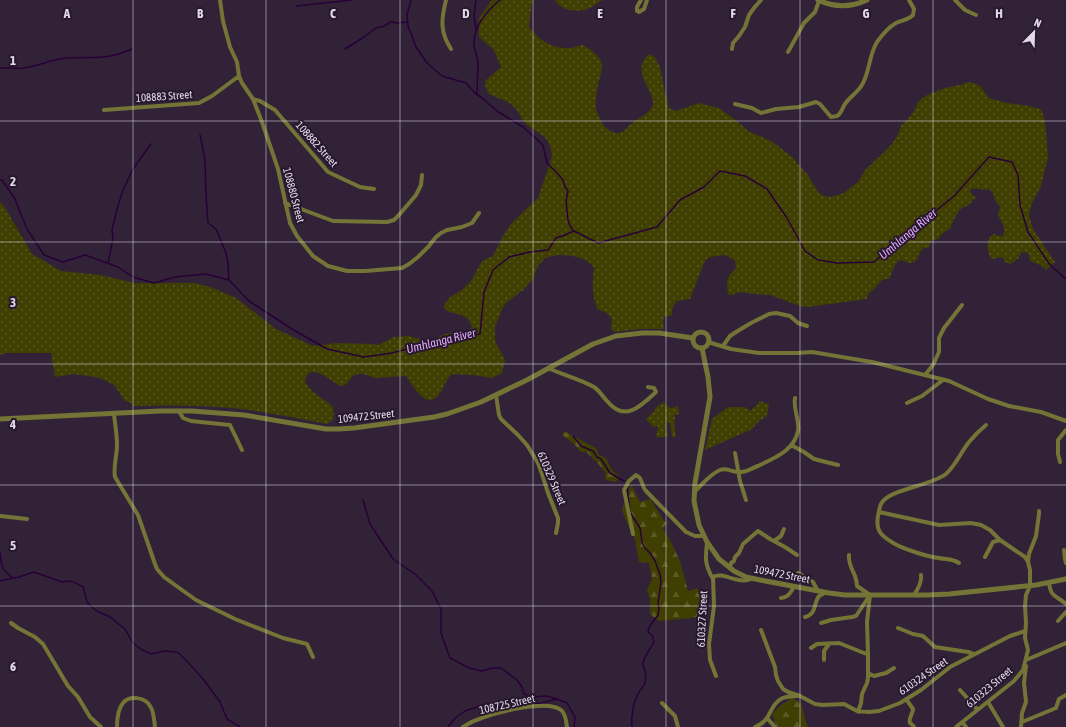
<svg xmlns="http://www.w3.org/2000/svg" width="1066" height="727" viewBox="0 0 1066 727" font-family="'Asap Condensed',sans-serif">
<style>
.grass{fill:url(#grass-dots)}
.forest{fill:url(#forest-firs)}
.lines{fill:none;stroke-linecap:round;stroke-linejoin:round}
.stream{stroke:#280037;stroke-width:1.5}
.minor{stroke:#737435;stroke-width:4}
.tertiary{stroke:#737435;stroke-width:5}
.grid{fill:none;stroke:#e2d9e8;stroke-width:1;stroke-opacity:0.55}
.labels{text-anchor:middle;stroke-width:4;stroke-linejoin:round;paint-order:stroke}
.street-label{font-size:11px;fill:#e2d9e8;stroke:#27182e}
.water-label{font-size:12px;font-style:italic;fill:#e1aafc;stroke:#27182e}
.grid-label{font-size:13px;text-anchor:middle;font-weight:bold;fill:#e2d9e8;stroke:#27182e;stroke-width:4;stroke-linejoin:round;paint-order:stroke}
</style>
<defs>
<pattern id="grass-dots" width="8" height="8" patternUnits="userSpaceOnUse"><rect width="8" height="8" fill="#403f02"/><path d="M2 2h.1M6 6h.1" fill="none" stroke="#5b5a27" stroke-width="1.8" stroke-linecap="round"/></pattern>
<pattern id="forest-firs" width="22" height="20" patternUnits="userSpaceOnUse"><rect width="22" height="20" fill="#403f02"/><path d="M5 1l3.5 6h-7zM16 11l3.5 6h-7z" fill="#5b5a27"/></pattern>
</defs>
<rect width="100%" height="100%" fill="#312238"/>
<path class="grass" d="M 492,0 L 534,0 L 532,2 L 529,27 C 540,41 552,49 571,48 C 574,48 579,45 582,45 C 587,46 599,56 601,61 C 604,68 599,78 598,85 C 597,91 595,103 596,109 C 597,113 600,119 602,123 C 604,128 611,132 616,133 C 624,134 626,128 631,124 C 637,118 648,115 652,107 C 659,94 628,73 649,54 L 655,57 L 660,67 L 665,92 L 669,108 L 676,111 L 699,103 L 719,108 L 737,121 L 748,131 L 773,142 L 792,157 L 807,174 L 818,192 L 824,196 L 831,197 L 844,193 L 858,182 L 865,170 L 881,155 L 891,145 L 897,137 L 901,126 L 913,113 L 919,101 L 927,95 L 945,88 L 964,84 L 967,82 L 974,83 L 980,86 L 989,98 L 1007,103 L 1029,106 L 1040,109 L 1042,112 L 1045,121 L 1048,157 L 1041,186 L 1031,205 L 1029,216 L 1032,226 L 1035,232 L 1055,262 L 1046,270 L 1042,266 L 1030,261 L 1029,254 L 1024,252 L 1021,253 L 1018,259 L 1010,264 L 1005,262 L 1002,257 L 992,259 C 986,252 985,239 994,234 L 1002,237 C 1007,229 1002,223 998,215 L 1000,207 L 995,200 L 993,193 L 989,189 C 982,191 978,187 971,189 L 970,191 L 971,194 L 976,197 L 969,205 L 962,208 L 960,210 L 955,217 L 950,229 L 943,233 L 938,239 L 931,241 L 929,247 L 922,249 L 917,259 L 914,262 L 909,263 L 901,260 L 898,261 L 895,265 L 890,277 L 888,279 L 882,280 L 874,289 L 868,294 L 867,299 L 807,307 L 800,306 L 770,295 L 754,294 L 740,292 L 731,295 L 728,294 C 726,278 726,279 736,268 L 735,261 L 733,259 L 724,255 L 710,257 L 705,261 L 702,268 L 690,299 L 677,301 C 675,303 674,305 673,307 C 670,315 676,315 664,317 L 663,320 L 664,329 L 640,329 L 615,332 L 611,329 L 612,319 L 607,313 L 597,309 C 592,296 592,282 594,268 C 588,258 572,255 561,255 C 556,255 550,257 545,258 L 538,266 L 533,279 L 523,290 L 506,303 L 502,309 L 495,327 L 495,341 L 505,360 L 502,373 L 492,378 L 472,375 L 452,374 C 445,380 445,386 440,393 C 427,412 414,387 406,376 L 375,378 L 364,374 L 357,374 L 353,376 L 345,385 L 340,386 C 333,382 312,363 306,377 C 305,380 305,382 307,385 C 310,388 313,392 316,394 C 320,398 327,401 331,405 C 335,409 334,415 333,420 L 327,424 C 301,419 275,414 249,410 C 211,405 171,405 133,406 L 131,403 L 125,401 L 114,385 L 100,378 L 74,374 L 55,377 L 51,353 L 6,353 L 0,355 L 0,202 L 4,206 L 32,254 L 61,271 L 100,275 L 134,283 L 195,283 L 213,288 L 236,298 L 276,329 L 313,346 L 337,343 L 374,344 L 378,345 L 394,337 L 397,337 L 408,336 L 428,341 L 446,334 L 470,330 L 472,326 L 467,318 L 458,314 L 449,312 L 444,308 L 444,305 L 450,297 L 462,290 L 471,281 L 482,261 L 493,256 L 503,236 L 510,225 L 538,198 L 552,157 C 551,133 537,135 524,122 C 521,118 519,112 515,108 C 510,101 499,99 491,95 L 488,93 L 485,84 L 486,80 L 501,67 L 494,50 L 479,37 L 479,18 Z
M 555,0 L 602,0 C 597,3 590,9 584,10 C 573,12 561,10 555,0 Z
M 759,401 L 769,404 L 767,416 L 759,421 L 752,429 L 705,450 L 712,419 L 728,407 L 745,407 L 750,411 L 758,404 Z
M 664,402 L 666,405 L 671,408 L 678,406 L 679,414 L 674,415 L 675,418 L 674,425 L 676,437 L 672,437 L 670,422 L 666,423 L 668,437 L 656,437 L 658,426 L 653,427 L 646,419 L 655,410 L 655,408 Z"/>
<path class="forest" d="M 564,431 L 596,448 L 599,455 L 606,458 L 612,470 L 619,476 L 616,482 L 606,480 L 605,472 L 596,461 L 586,452 L 581,452 L 574,444 L 562,435 Z
M 631,484 L 640,502 L 650,499 L 665,522 L 669,521 L 663,528 L 671,542 L 680,561 L 688,591 L 698,588 L 703,613 L 700,617 L 659,621 L 650,614 L 650,599 L 647,590 L 652,579 L 649,563 L 639,562 L 634,534 L 629,528 L 622,510 Z
M 792,698 L 801,703 L 806,722 L 808,727 L 777,727 L 772,714 L 781,705 Z"/>
<g class="lines">
<path class="stream" d="M 411,0 L 407,15 L 408,26 L 416,47 L 427,63 L 442,76 L 466,83 L 476,94 L 481,97 L 497,111 L 523,127 L 543,145 L 547,163 L 557,173 L 563,180 L 565,187 L 568,191 L 566,201 L 568,220 L 570,226 L 574,231
M 296,6 L 352,0
M 476,30 L 474,15 L 476,0
M 345,49 L 364,37 L 376,28 L 384,26 L 391,22 L 397,23 L 407,22
M 0,68 C 8,67 16,69 24,68 C 39,66 52,59 66,58 C 78,57 91,58 103,57 C 113,56 123,53 132,49
M 477,94 C 477,84 478,73 478,63 C 478,56 473,48 474,41 C 475,24 488,10 500,0
M 200,135 L 205,160 L 206,194 L 208,223 L 216,229 L 226,253 L 228,263 L 229,280
M 0,180 L 2,180 L 15,199 L 27,229 L 44,255 L 63,262 L 85,255 L 118,267 L 133,277 L 154,283 L 175,277 L 206,274 L 229,280 L 249,301 L 292,329 L 327,349 L 364,357 L 392,353 L 451,337 L 480,334 L 484,292 L 493,270 L 509,257 L 530,252 L 548,250 L 556,238 L 565,235 L 574,231 L 598,243 L 657,227 L 680,200 L 704,187 L 720,171 L 745,176 L 767,189 L 787,218 L 805,251 L 818,260 L 837,263 L 874,262 L 954,196 L 989,157 L 1012,162 L 1018,175 L 1020,205 L 1028,232 L 1050,265 L 1066,279
M 108,263 L 113,239 L 112,230 L 117,209 L 123,190 L 133,169 L 151,144
M 573,436 L 581,446 L 593,451 L 597,457 L 601,459 L 610,473 L 624,481
M 627,487 L 630,512 L 640,528 L 642,542 L 645,548 L 650,553 L 655,561 L 660,574 L 661,582 L 658,603 L 659,609 L 658,615 L 650,626 L 648,630 L 649,633 L 652,635 L 654,642 C 652,646 642,660 643,664 C 643,666 644,668 645,670 C 646,674 646,678 645,683 C 643,689 639,690 637,696 C 633,703 631,719 632,727
M 363,500 L 370,524 L 393,559 L 415,574 L 432,591 L 441,609 L 441,633 L 450,658 L 469,668 L 482,671 L 492,668 L 501,668 L 517,680 L 522,687 L 524,694 L 533,697 L 546,696 L 557,699
M 0,552 C 2,567 0,568 13,578 L 19,577 L 34,572 L 62,582 C 70,579 76,583 83,587 L 87,602 L 95,610 L 110,617 L 125,629 L 133,643 L 142,650 L 152,654 L 164,651 L 177,652 L 181,655 L 204,680 L 220,702 L 227,719 L 240,727
M 0,581 L 13,578
M 448,727 L 455,718 L 465,711 L 483,705 L 492,703 L 521,704 L 541,703 L 557,699 L 567,703 L 575,717 L 574,727"/>
<path class="minor" d="M 220,0 L 223,21 L 230,47 L 237,62 L 239,76 L 242,83 L 253,99 L 262,122 L 278,169 L 290,223 L 297,236 L 313,256 L 328,266 L 347,271 L 365,271 L 402,268 L 409,264 L 418,257 L 429,246 L 436,237 L 441,233 L 447,230 L 462,227 L 472,223 L 479,213
M 446,0 C 441,20 440,32 451,49
M 641,0 L 637,7 L 637,11 L 639,12 L 644,9 L 647,0
M 955,0 L 965,10 L 976,15
M 732,49 L 733,43 L 739,36 L 745,27 L 749,15 L 754,8 L 761,0
M 788,52 L 804,23 L 815,12 L 819,1
M 253,99 L 260,101 L 275,110 L 328,172 L 360,187 L 374,189
M 735,104 L 752,108 L 761,113 L 776,109 L 799,107 L 816,102 L 820,104 L 831,117 L 837,116 C 842,113 842,108 845,104 C 850,96 859,92 863,83 C 870,70 869,55 877,42 C 882,35 889,27 896,23 C 902,20 908,20 913,15 L 914,9 L 909,0
M 104,110 L 199,103 L 212,96 L 239,76
M 285,203 L 333,221 L 387,222 L 394,220 L 399,215 L 416,195 L 421,185 L 422,175
M 708,342 L 731,349 L 759,353 L 797,353 L 812,352 L 872,362 L 949,381 L 988,399 L 1009,406 L 1041,412 L 1066,421
M 723,346 L 730,336 L 736,332 L 751,323 L 769,314 L 776,313 L 790,316 L 798,323 L 807,326
M 548,368 C 563,375 580,379 594,387 C 600,391 602,396 607,401 C 625,423 641,406 656,392 L 654,388 L 648,387
M 925,375 L 933,365 L 939,352 L 939,338 L 944,328 L 962,305
M 496,395 L 499,415 L 501,419 L 518,435 L 527,445 L 538,463 L 541,471 L 548,493 L 558,518 L 558,523 L 556,533
M 907,403 L 922,396 L 943,380
M 179,411 L 183,418 L 191,421 L 230,425 L 242,450
M 114,414 C 115,424 117,435 117,445 C 117,456 113,467 115,477 L 138,515 L 155,564 L 157,569 L 164,577 L 196,600 L 235,619 L 283,638 L 307,644 L 313,657
M 791,445 L 804,452 L 814,459 L 838,465
M 735,453 L 740,481 L 746,500
M 1060,462 L 1058,454 L 1058,440 L 1066,430
M 694,492 C 702,485 710,474 720,470 C 727,467 733,473 741,472 C 747,472 752,468 758,466 C 774,458 794,451 798,431 C 800,421 793,410 795,398
M 879,512 L 939,525 L 971,523 L 981,525 L 990,530 L 1000,540 L 1025,557 L 1028,562 L 1030,570 L 1030,586 L 1026,595 L 1025,606 L 1026,623 L 1025,638 L 1028,650 L 1023,670 L 1014,681 L 956,727
M 0,516 L 27,519
M 633,534 L 624,490 L 629,481 L 636,475 L 640,478 L 644,488 L 646,491 L 686,532 L 695,536 L 704,536
M 774,541 L 781,536 L 784,529
M 707,543 C 705,559 705,565 713,579
M 1064,550 L 1065,559 L 1066,563
M 849,555 C 848,563 852,569 855,576 C 856,579 857,583 857,586 L 870,595
M 985,557 L 993,542 L 1000,540
M 1028,562 L 1029,554 L 1036,536 L 1039,514 L 1039,511
M 959,563 C 951,558 947,560 939,558 C 928,557 904,549 895,544 C 883,537 875,532 878,516 C 879,512 879,508 881,504 C 888,489 931,486 946,474 C 956,465 961,452 969,442 C 974,436 980,430 986,425
M 730,568 L 731,563 L 734,561 L 735,557 L 739,553 L 743,544 L 758,531 L 770,539 L 785,547 L 797,555
M 798,573 L 813,582 L 818,591
M 1049,583 C 1051,598 1056,595 1066,604
M 914,595 C 918,589 922,582 921,575
M 781,598 C 789,597 790,593 794,587
M 805,617 C 817,614 813,604 819,596 C 820,596 824,593 825,593
M 1058,621 L 1066,612
M 11,623 L 18,628 L 35,637 L 43,644 L 68,686 L 78,697 L 90,717 L 101,727
M 821,623 L 831,620 L 852,617 L 856,616 L 870,595
M 898,628 L 913,634 L 923,636 L 935,647 L 968,652 L 974,654
M 761,630 L 775,667 L 776,675 L 778,681 L 783,689 L 788,692 L 800,696 L 815,704 L 822,705 L 844,704 L 857,711 L 869,712 L 879,711 L 900,703 L 921,690 L 950,667 L 1010,636 L 1025,631
M 811,648 L 817,644 L 839,643 L 864,653 L 868,654
M 824,660 L 824,651 L 829,644
M 1026,660 L 1066,643
M 868,673 L 874,676 L 886,673 L 894,668
M 716,676 L 710,660 L 709,644 L 714,606 L 713,577 C 723,571 738,585 751,579
M 960,690 L 977,709
M 906,699 L 913,709 C 913,713 908,719 910,723 C 911,724 913,725 914,727
M 988,702 L 1003,727
M 662,703 L 675,716 L 678,727
M 859,712 L 859,709 L 861,703 L 862,694 L 867,683 L 868,678 L 868,654 L 867,622 L 870,595
M 767,718 L 775,727
M 962,722 L 966,727
M 1022,722 L 1056,708 L 1059,699 L 1066,695
M 117,727 C 117,720 118,709 123,703 C 129,695 145,697 150,706 C 154,711 154,720 155,727
M 463,727 C 469,723 475,720 482,718 C 498,712 548,699 561,710 C 566,714 566,721 567,727
M 755,727 C 773,720 768,706 781,699 C 785,696 792,697 797,696
M 1021,727 L 1022,713 L 1026,702 L 1024,683 L 1026,666"/>
<path class="tertiary" d="M 818,0 C 835,8 850,8 867,0
M693 340a8 8 0 1 1 16 0a8 8 0 1 1-16 0Z
M 702,348 L 708,377 L 710,397 L 695,483 L 694,501 L 699,525 L 707,542 L 719,559 L 734,571 L 746,577 L 760,580 L 829,593 L 845,595 L 928,595 L 949,594 L 1036,585 L 1066,579
M 0,419 L 160,411 L 192,411 L 244,415 L 326,429 L 339,429 L 354,428 L 434,417 L 447,414 L 481,402 L 527,380 L 593,344 L 616,336 L 642,333 L 659,333 L 693,338"/>
</g>
<path class="grid" d="M 133,0 L 133,727M 266,0 L 266,727M 400,0 L 400,727M 533,0 L 533,727M 666,0 L 666,727M 800,0 L 800,727M 933,0 L 933,727M 0,121 L 1066,121M 0,242 L 1066,242M 0,364 L 1066,364M 0,485 L 1066,485M 0,606 L 1066,606"/>
<g class="labels">
<g class="street-label">
<text transform="translate(164 96) rotate(-4)" y="4">108883 Street</text>
<text transform="translate(317 144) rotate(48)" y="4">108882 Street</text>
<text transform="translate(294 195) rotate(75)" y="4">108880 Street</text>
<text transform="translate(366 416) rotate(-6)" y="4">109472 Street</text>
<text transform="translate(552 478) rotate(67)" y="4">610329 Street</text>
<text transform="translate(782 574) rotate(11)" y="4">109472 Street</text>
<text transform="translate(702 619) rotate(-87)" y="4">610327 Street</text>
<text transform="translate(923 676) rotate(-35)" y="4">610324 Street</text>
<text transform="translate(989 687) rotate(-40)" y="4">610323 Street</text>
<text transform="translate(507 704) rotate(-13)" y="4">108725 Street</text>
</g>
<g class="water-label">
<text transform="translate(908 234) rotate(-40)" y="4">Umhlanga River</text>
<text transform="translate(441 341) rotate(-14)" y="4">Umhlanga River</text>
</g>
</g>
<g class="grid-label">
<text x="67" y="18">A</text>
<text x="200" y="18">B</text>
<text x="333" y="18">C</text>
<text x="466" y="18">D</text>
<text x="600" y="18">E</text>
<text x="733" y="18">F</text>
<text x="866" y="18">G</text>
<text x="999" y="18">H</text>
<text x="13" y="65">1</text>
<text x="13" y="186">2</text>
<text x="13" y="307">3</text>
<text x="13" y="429">4</text>
<text x="13" y="550">5</text>
<text x="13" y="671">6</text>
</g>
<g transform="translate(1034 32) rotate(23)" stroke="#27182e" stroke-width="3" paint-order="stroke">
<path d="M0-3L7 15L0 10L-7 15Z" fill="#e2d9e8"/>
<text y="-6" font-size="11" font-weight="bold" text-anchor="middle" fill="#e2d9e8">N</text>
</g>
</svg>
